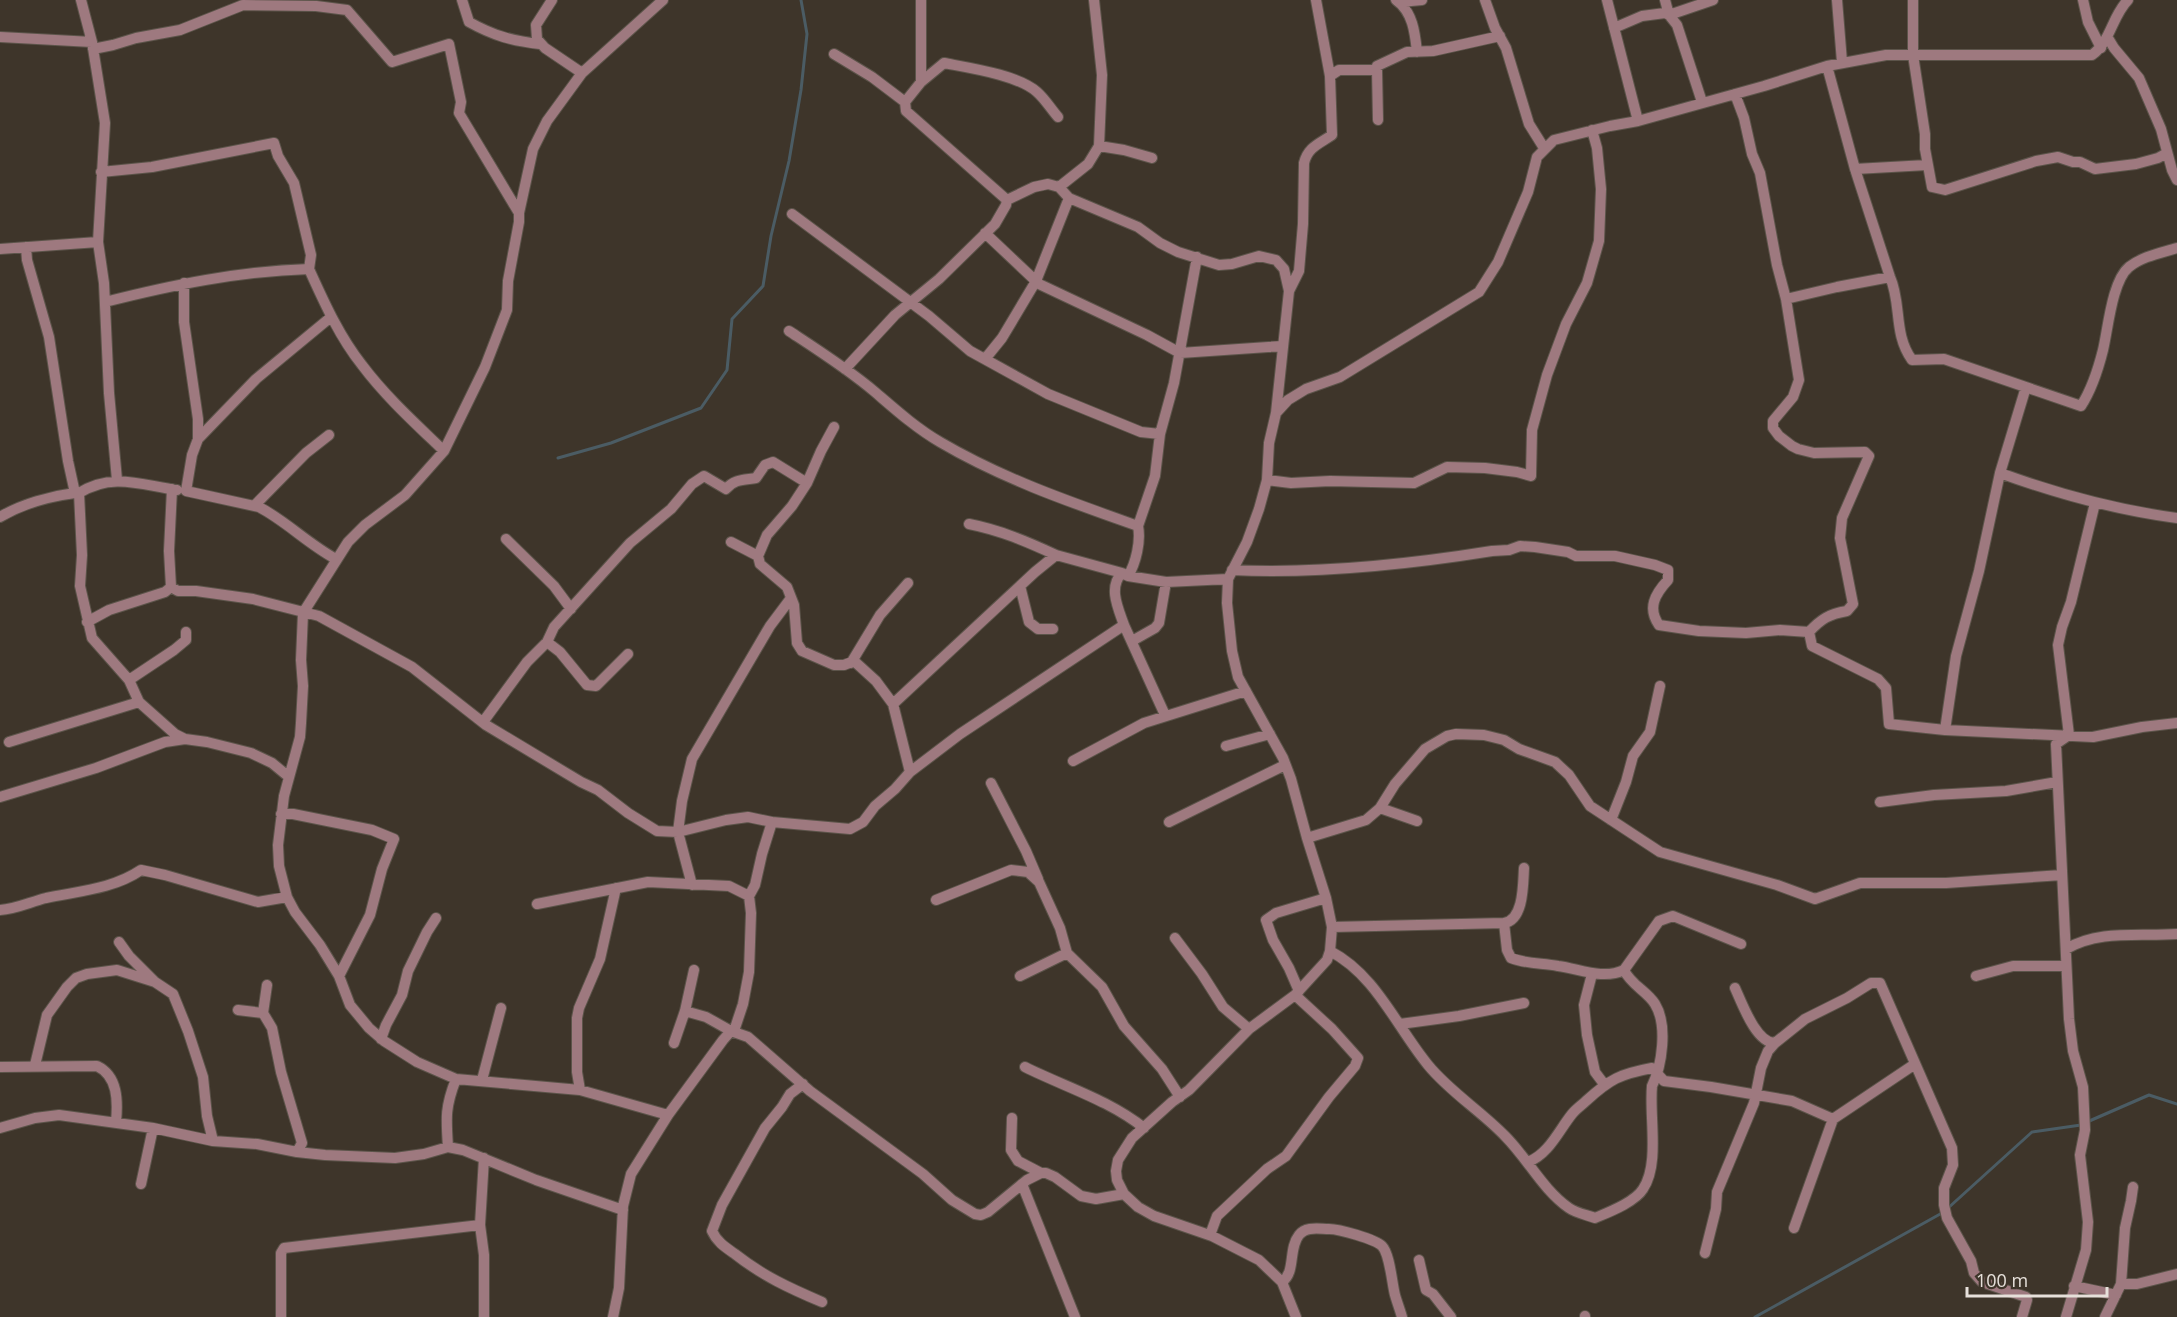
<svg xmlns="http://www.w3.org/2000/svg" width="2177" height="1317" viewBox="0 0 2177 1317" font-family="'Open Sans',sans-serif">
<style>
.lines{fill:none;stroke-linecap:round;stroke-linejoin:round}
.stream{stroke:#4b5c64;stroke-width:3}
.minor-casing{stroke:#5c544a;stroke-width:12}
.minor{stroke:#9e797f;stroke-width:10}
</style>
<rect width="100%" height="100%" fill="#3e352a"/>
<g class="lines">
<path class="stream" d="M 558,458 L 611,443 L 701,408 L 727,370 L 732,319 L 763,286 L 771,236 L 789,161 L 801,90 L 807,34 L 801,0
M 2087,1122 L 2149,1095 L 2177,1104
M 1947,1209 L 2032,1132 L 2081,1125
M 1755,1317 L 1942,1213"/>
<g class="minor-casing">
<path id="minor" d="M 81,0 L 92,42 L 105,123 L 98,242 L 104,283 L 109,393 L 117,480
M 462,0 L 469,22 C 494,36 513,41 540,44
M 552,0 L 536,25 L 537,39 L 545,48 L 582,73
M 663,0 L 582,73 L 547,121 L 533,149 L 519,213 L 519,222 L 508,281 L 507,310 L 485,367 L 444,451 L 405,495 L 365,525 L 348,542 L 303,613 L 301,660 L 303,686 L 301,723 L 300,737 L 284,796 L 278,845 L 279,866 L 287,897 L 295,912 L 320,945 L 339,976 L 350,1005 L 369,1028 L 384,1041 L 417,1062 L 456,1079 L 580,1090 L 668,1115
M 921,0 L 921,82 L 905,102 L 906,111 L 1007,200
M 1316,0 L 1330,76 L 1339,70 L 1377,70 L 1377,66 L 1407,52 L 1433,51 L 1500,36
M 1396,0 C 1413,12 1415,33 1417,52
M 1485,0 L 1495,28 L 1506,48 L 1529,124 L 1544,148
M 1607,0 L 1638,121
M 1837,0 L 1842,62
M 1913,0 L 1913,55 L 1925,134 L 1925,149 L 1932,187 L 1945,190 L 2036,161 L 2058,157 L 2073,162 L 2080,162 L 2095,169 L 2136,164 L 2158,158 L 2167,153
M 2083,0 L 2088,22 L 2101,48
M 1400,2 L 1422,0
M 1614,28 L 1642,16 L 1665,13 L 1669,15 L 1665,0
M 0,37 L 92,42
M 2108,38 L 2114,48 L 2139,78 L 2161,129 L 2172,170 L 2177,180
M 93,49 L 113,45 L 136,38 L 180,30 L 243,5 L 316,6 L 347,10 L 392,62 L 449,44 L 461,102 L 459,113 L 519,213
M 834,54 L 872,77 L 905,102
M 1827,66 L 1855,169 L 1890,277 C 1902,304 1893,334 1912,360 L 1944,359 L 2081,406 C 2092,389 2098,370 2103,350 C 2108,329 2112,281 2129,267 C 2143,256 2161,253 2177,248
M 1377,70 L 1378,120
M 921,82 L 944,63 C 970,68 1018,75 1037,92 C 1045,99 1051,109 1058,117
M 1735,94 L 1744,118 L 1752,154 L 1760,173 L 1777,265 L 1786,299 L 1799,380 L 1793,397 L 1773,421 L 1773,428 L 1779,436 L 1792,446 L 1798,449 L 1814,453 L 1865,452 L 1869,456 L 1842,518 L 1840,538 L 1853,604 L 1847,611 C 1829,614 1821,619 1809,632 L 1812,646 L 1878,679 L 1886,688 L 1889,724 L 1945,730 L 2093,737 L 2142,727 L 2177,723
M 1702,102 L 1677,25 L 1669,15 L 1713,0
M 1099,146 L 1124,150 L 1152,158
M 1855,169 L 1927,165
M 101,172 L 152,167 L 274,143 L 278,156 L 294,183 L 311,255 L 309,269
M 1059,187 L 1088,164 L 1099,146 L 1102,75 L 1094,0
M 1007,200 L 1034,187 L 1048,184 L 1059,187 L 1069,198 L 1138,227 L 1160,243 L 1178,252 L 1219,265 L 1232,264 L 1259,256 L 1276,260 L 1284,269 L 1289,291
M 792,214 L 929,316 L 970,351 L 1048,394 L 1141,432 L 1160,434
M 985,233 L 1039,284 L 1147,335 L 1180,353 L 1282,346
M 26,247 L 27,260 L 49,337 L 68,461 L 75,493 L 79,493 L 82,555 L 80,586 L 92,638 L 129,680 L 139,702 L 175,734 L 185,739 L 207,742 L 251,753 L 272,763 L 289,777
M 0,249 L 98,242
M 184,283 L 184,322 L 198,419 L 198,439
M 1786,299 L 1837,287 L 1890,277
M 105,302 C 172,285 240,271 309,269 C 324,302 339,336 362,365 C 386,397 416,424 444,451
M 331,317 L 256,379 L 198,439 L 192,455 L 186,491 L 259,507 C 286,521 308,544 336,559
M 789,331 C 818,350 848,369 875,392 C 896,410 916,428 940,442 C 1003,479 1070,502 1138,526 C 1141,541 1136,563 1128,576
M 985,359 L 1002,338 L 1036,281 L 1069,198
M 845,369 L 895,315 L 939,279 L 995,224 L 1006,205 L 1007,200
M 1276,413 L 1289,291 L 1299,271 L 1303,224 L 1304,163 C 1308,147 1319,144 1332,135 L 1330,76
M 834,427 L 821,451 L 807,483 L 792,506 L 767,535 L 758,556 L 760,564 L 787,587 L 794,605 L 797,643 L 802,651 L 834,665 L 844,665 L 854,661 L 876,681 L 893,704 L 910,772
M 2000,473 C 2058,494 2116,510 2177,518
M 1267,480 L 1291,483 L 1330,481 L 1414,483 L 1447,467 L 1485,468 L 1517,472 L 1531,476 L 1532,430 L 1547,375 L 1566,324 L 1587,283 L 1599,241 L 1601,189 L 1597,148 L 1592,130
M 172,489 L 169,551 L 171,587 L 178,591 L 196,591 L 253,599 L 319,616 L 412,667 L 486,725 L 581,782 L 598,790 L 628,813 L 657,831 L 678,832 L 726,820 L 748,817 L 772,822 L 850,829 L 863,822 L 875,806 L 895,789 L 910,772 L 960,734 L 1124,625 C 1118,608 1108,587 1122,573 L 1128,576 L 1166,582 L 1228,579
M 79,493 C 113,472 141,485 177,490
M 254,506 L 306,453 L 329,435
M 0,517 C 22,504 51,496 75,493
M 969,524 C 1000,530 1028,542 1056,555
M 1138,526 L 1155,476 L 1160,434 L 1174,383 L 1197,257
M 506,539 L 554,586 L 571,609
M 731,542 L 758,556
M 1232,570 C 1319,574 1405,565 1492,551 L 1509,550 L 1520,546 L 1535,547 L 1568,552 L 1576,556 L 1615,556 L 1655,565 L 1668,570 L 1668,580 C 1655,594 1647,608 1659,625 L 1699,631 L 1746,633 L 1780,630 L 1809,632
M 1020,586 L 1029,622 L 1038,629 L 1053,629
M 87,622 L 109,610 L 165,592 L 171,587
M 1124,625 L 1165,715
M 1132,641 L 1155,628 L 1159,623 L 1166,582
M 547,642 L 560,652 L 587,685 L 596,686 L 628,654
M 851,663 L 880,615 L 908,583
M 129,680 L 174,650 L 186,640 L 186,632
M 893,704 L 1035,572 L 1056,555 L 1122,573
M 483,722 L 527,662 L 547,642 L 554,627 L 630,543 L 671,509 L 692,484 L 704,476 L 726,489 C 734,479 744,480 756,478 L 765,465 L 773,462 L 807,483
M 1945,730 L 1956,656 L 1979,571 L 2000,473 L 2026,387
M 9,742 L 139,702
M 1226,746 L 1270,734
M 1073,761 L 1144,723 L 1246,691
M 991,783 L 1026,851 L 1038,879
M 0,797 L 96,768 L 165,742 L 185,739
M 1880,802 L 1934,795 L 2006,791 L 2057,782
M 1380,808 L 1417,821
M 281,814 L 293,814 L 372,830 L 394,839 L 382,869 L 370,915 L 339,976
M 1611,820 L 1626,782 L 1633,756 L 1650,732 L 1660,686
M 1169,822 L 1285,765
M 1307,838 L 1366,820 L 1380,808 L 1395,784 L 1425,749 L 1447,736 L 1456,734 L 1484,735 L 1504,740 L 1519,749 L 1555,762 L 1569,775 L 1590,806 L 1660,852 L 1777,885 L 1815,899 L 1860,883 L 1946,883 L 2062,875
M 692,885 L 678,832 L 682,801 L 692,759 L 770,626 L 791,598
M 936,900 L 1011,870 L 1028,872 L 1039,882 L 1060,928 L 1067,953 L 1102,987 L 1124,1026 L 1162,1069 L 1180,1097
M 537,904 L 648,882 L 729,886 L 749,896
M 0,910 C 16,909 30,902 46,898 C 79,891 113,889 141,870 L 165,875 L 258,902 L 287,897
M 1504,923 C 1524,920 1523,884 1524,868
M 1332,927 L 1504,923 L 1507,950 L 1511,958 C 1526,964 1542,963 1558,966 C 1580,969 1603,980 1624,970 L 1659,921 L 1673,916 L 1741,944
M 1175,938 L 1202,974 L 1223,1007 L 1249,1029
M 119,942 L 129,956 L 155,982
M 2066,949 C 2100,929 2139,937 2177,934
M 1330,951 C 1376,975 1396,1026 1428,1065 C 1450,1092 1481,1111 1505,1136 C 1528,1159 1543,1190 1569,1208 C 1576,1213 1587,1215 1595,1218 C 1609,1212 1635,1202 1643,1189 C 1660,1164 1649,1116 1652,1086 C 1662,1066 1668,1025 1655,1004 C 1647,991 1631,985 1624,970
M 1592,974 L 1584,1005 L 1587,1035 L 1595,1072 L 1604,1084
M 1020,976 L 1067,953
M 1976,976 L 2013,966 L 2066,966
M 1735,988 C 1742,1003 1756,1043 1775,1043
M 1299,991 L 1289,968 L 1273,940 L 1266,920 L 1276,913 L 1326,898
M 238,1010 L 263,1013 L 272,1028 L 281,1072 L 302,1143 L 297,1152
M 685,1011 L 706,1017 L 731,1031 L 748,1037 L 810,1091 L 923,1174 L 952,1200 L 975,1214 L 981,1215 L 988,1212 L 1027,1180 L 1041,1173
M 263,1013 L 267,985
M 1400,1024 L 1459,1016 L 1524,1003
M 734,1031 L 743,1004 L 749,972 L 751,913 L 749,896 L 755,885 L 762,854 L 772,822
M 381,1039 L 386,1025 L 402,995 L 408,971 L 427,932 L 436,918
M 674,1043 L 685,1011 L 694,970
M 35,1065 L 47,1015 L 67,987 L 76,978 L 87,974 L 117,970 L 155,982 L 173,994 L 188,1031 L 203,1077 L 207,1116 L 213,1141
M 0,1067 L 97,1066 C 118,1076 118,1101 116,1122
M 1025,1067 C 1065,1087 1109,1100 1144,1128
M 482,1080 L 501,1008
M 803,1084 L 790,1094 L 782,1107 L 765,1128 L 722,1205 L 712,1231 C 717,1242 725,1247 735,1254 C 763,1276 789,1288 822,1302
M 580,1090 L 577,1072 L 577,1018 L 579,1008 L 600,959 L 616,888
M 1012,1118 L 1011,1150 L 1018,1161 L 1041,1173 L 1046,1173 L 1055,1177 L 1081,1196 L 1096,1199 L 1124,1194
M 0,1128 L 35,1118 L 59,1115 L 153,1128 L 213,1141 L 257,1144 L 297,1152 L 325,1155 L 395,1158 L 424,1154 L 448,1147 L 463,1150 L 536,1180 L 623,1210
M 448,1147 C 446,1118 445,1107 456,1079
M 1528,1162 C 1549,1154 1559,1130 1572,1114 C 1576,1109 1582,1105 1586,1101 C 1610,1079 1620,1074 1652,1068 L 1664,1081 L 1711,1087 L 1792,1101 L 1833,1119 L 1915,1064
M 141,1184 L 153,1128
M 1022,1184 L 1075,1317
M 1794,1228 L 1833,1119
M 1210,1235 L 1217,1216 L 1267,1169 L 1286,1156 L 1329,1097 L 1355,1066 L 1358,1058 L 1332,1029 L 1295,995
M 1705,1253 L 1716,1209 L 1717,1192 L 1754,1103 L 1761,1068 L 1768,1051 L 1775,1043 L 1805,1019 L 1847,998 L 1871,983 L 1880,983 L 1952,1148 L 1953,1165 L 1944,1188 L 1944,1205 L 1947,1218 L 1971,1261 L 1974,1273 L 1982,1282 L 2026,1297 L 2027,1300 L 2022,1317
M 1419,1260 L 1426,1290 L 1433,1294 L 1451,1317
M 1282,1282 C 1296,1272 1288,1249 1299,1235 C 1306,1226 1319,1229 1329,1229 C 1339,1229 1375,1239 1382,1246 C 1390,1254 1392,1284 1395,1295 C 1397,1302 1400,1310 1402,1317
M 2121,1284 L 2137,1284 L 2177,1274
M 2074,1286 L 2116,1295
M 281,1317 L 281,1253 L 284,1248 L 480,1225
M 484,1317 L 484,1255 L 480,1225 L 484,1158
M 613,1317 L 619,1288 L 623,1206 L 631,1174 L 668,1115 L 723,1040 L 731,1031 L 737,1032
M 1296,1317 L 1282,1282 L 1259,1260 L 1212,1236 L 1154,1216 L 1138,1207 L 1124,1194 L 1117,1180 L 1116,1171 L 1118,1160 L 1132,1138 L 1172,1102 L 1189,1090 L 1249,1029 L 1295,995 L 1327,960 L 1330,951 L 1332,927 L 1326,898 L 1307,838 L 1291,779 L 1283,758 L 1238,677 L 1232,651 L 1227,603 L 1228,579 L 1247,542 L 1259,509 L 1267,480 L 1269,443 L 1276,413 L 1288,400 L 1306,389 L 1340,377 L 1479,292 L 1498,262 L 1528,192 L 1537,157 L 1554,140 L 1610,126 L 1638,121 L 1764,86 L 1827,66 L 1886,55 L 2092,55 C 2111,41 2112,16 2128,0
M 1585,1317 L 1585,1316
M 2066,1317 L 2086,1250 L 2088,1222 L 2080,1155 L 2085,1130 L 2083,1087 L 2073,1051 L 2069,1019 L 2056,744 L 2069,735 L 2058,645 L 2062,627 L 2071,602 L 2095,503
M 2105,1317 L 2121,1284 L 2125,1228 L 2131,1201 L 2133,1187"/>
</g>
<use href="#minor" class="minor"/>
</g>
<path d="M1967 1287v9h140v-9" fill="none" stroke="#e6e0da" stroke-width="3"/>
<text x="1976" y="1287" font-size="18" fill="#e6e0da" stroke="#3e352a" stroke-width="4.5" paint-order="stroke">100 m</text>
</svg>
